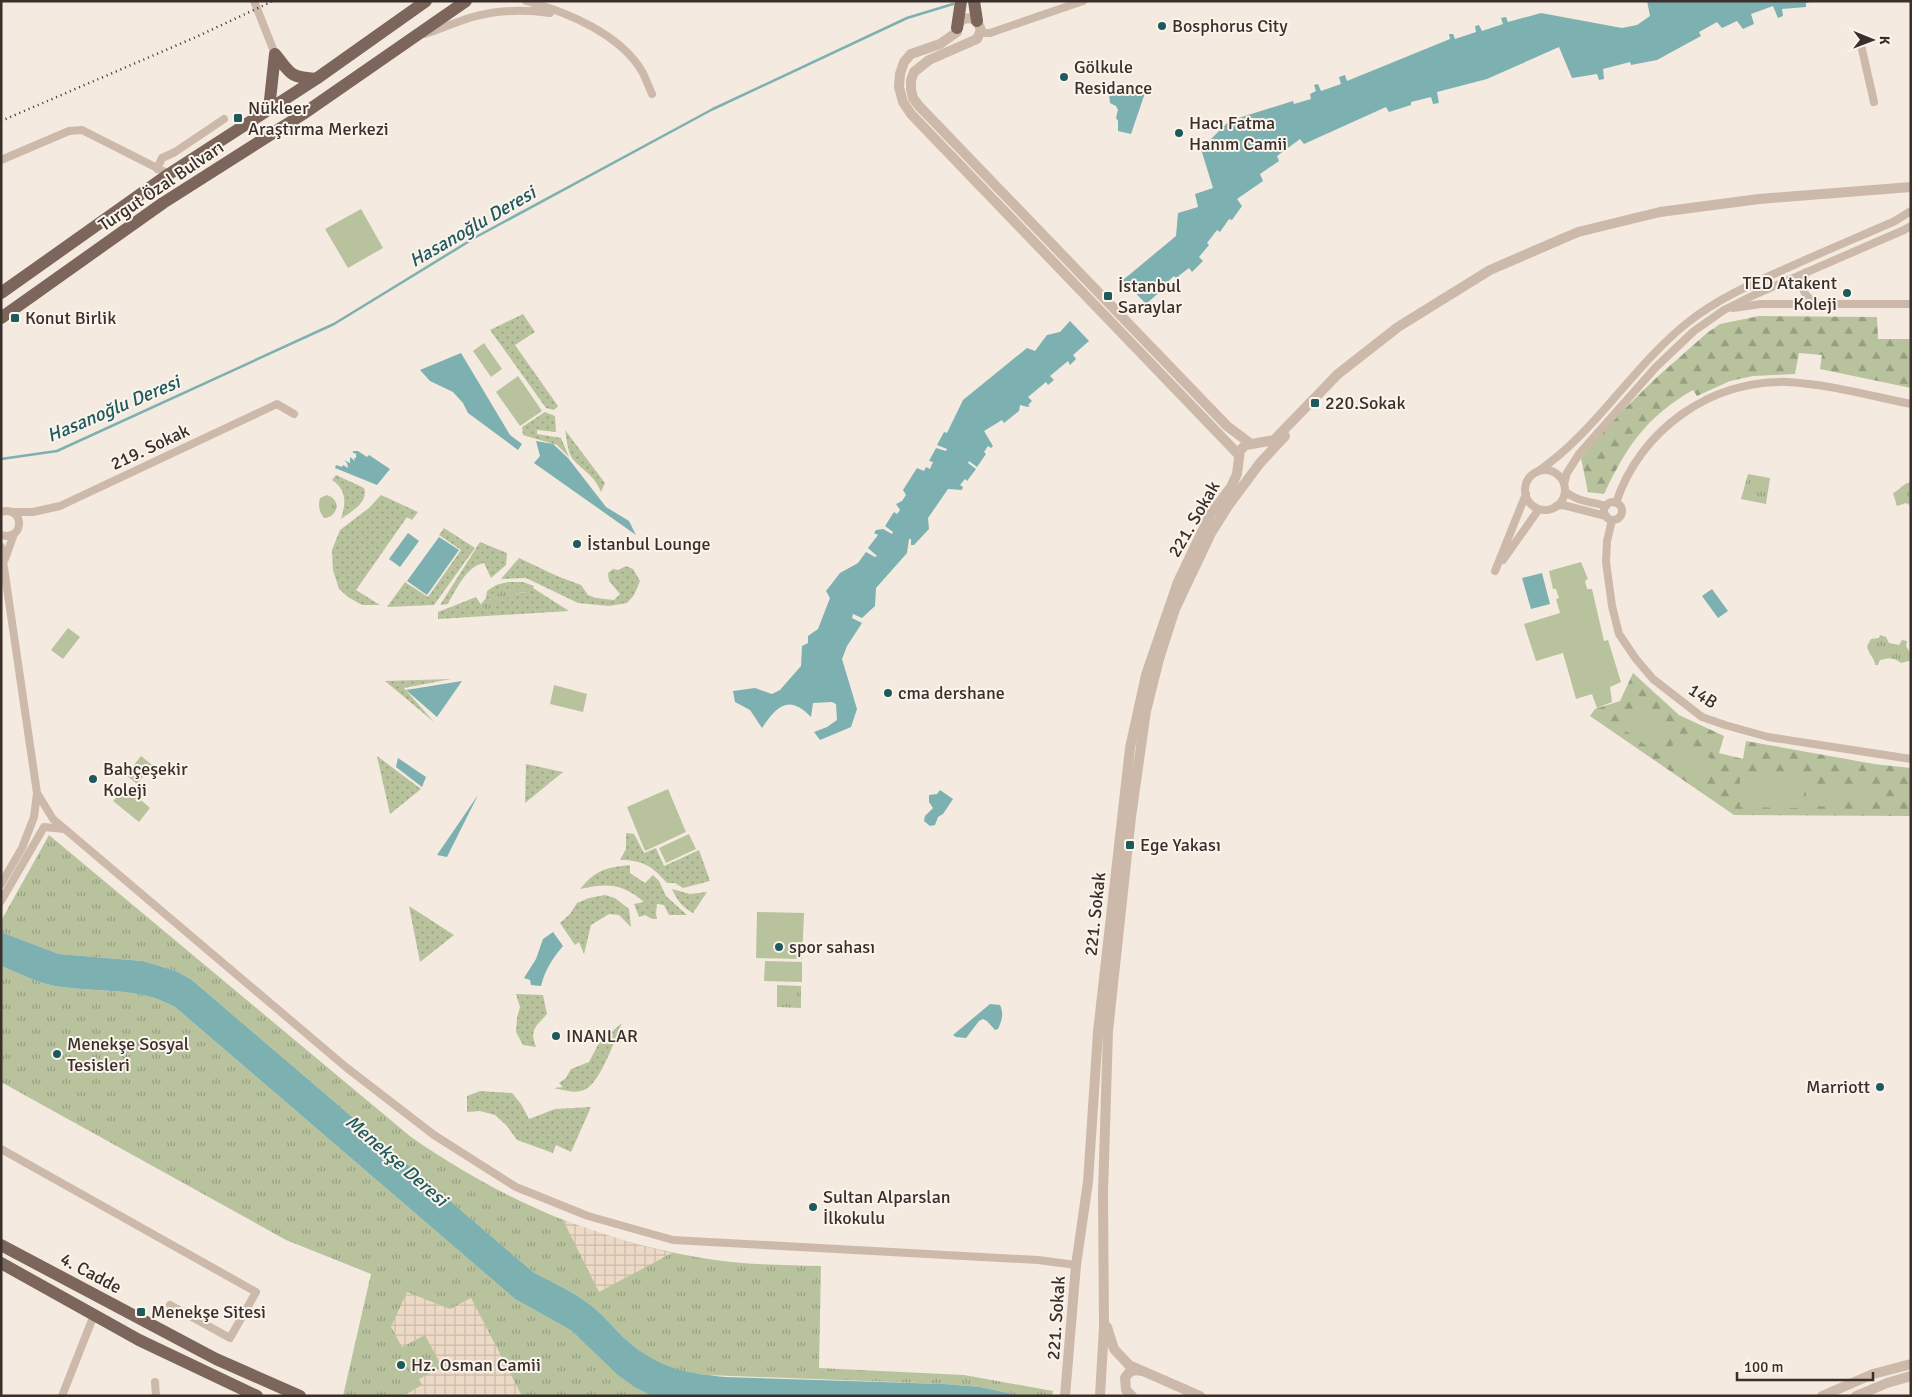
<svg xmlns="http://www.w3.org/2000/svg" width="1912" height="1397" viewBox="0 0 1912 1397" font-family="Signika,sans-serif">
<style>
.grass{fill:url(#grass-dots)}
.forest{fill:url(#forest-firs)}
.park{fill:url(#park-tufts)}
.pitch{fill:#b8c39e}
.plaza{fill:url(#plaza-grid)}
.water{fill:#7db0b1}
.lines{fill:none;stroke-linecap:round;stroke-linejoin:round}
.stream{stroke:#7db0b1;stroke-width:2.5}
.minor{stroke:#ccb9aa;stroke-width:8}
.tertiary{stroke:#ccb9aa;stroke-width:10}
.primary{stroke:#7c655b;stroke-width:12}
.rail{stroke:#3a2f2a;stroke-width:2.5;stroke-dasharray:1 4;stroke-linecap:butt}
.poi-dot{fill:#1e5a5d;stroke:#fbf4ec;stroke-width:2}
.labels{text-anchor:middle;stroke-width:4;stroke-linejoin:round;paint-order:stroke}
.poi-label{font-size:18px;fill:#3a2f2a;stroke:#fbf4ec;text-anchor:start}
.street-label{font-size:18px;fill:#3a2f2a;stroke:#fbf4ec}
.water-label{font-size:19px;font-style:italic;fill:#1e5a5d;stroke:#fbf4ec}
</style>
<defs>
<pattern id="grass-dots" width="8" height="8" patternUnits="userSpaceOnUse" patternTransform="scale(1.25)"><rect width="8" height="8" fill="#b8c39e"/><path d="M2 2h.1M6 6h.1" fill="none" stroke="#979f81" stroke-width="1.8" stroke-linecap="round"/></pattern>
<pattern id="forest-firs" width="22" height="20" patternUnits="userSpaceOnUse" patternTransform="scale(1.25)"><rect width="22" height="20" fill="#b8c39e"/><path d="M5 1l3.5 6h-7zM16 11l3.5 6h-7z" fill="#979f81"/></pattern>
<pattern id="park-tufts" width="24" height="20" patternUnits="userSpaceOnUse" patternTransform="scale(1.25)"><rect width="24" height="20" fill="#b8c39e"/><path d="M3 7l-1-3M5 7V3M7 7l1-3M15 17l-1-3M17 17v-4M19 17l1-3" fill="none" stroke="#979f81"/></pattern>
<pattern id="plaza-grid" width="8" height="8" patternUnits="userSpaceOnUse" patternTransform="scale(1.25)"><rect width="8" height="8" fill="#ecdac6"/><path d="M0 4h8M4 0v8" fill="none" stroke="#cbbbaa"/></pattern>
</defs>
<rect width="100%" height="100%" fill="#f4eadf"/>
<path class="grass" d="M 523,314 L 535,332 L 515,345 L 558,406 L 554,410 L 546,408 L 490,330 Z
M 545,412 L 555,416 L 556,432 L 537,430 L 537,434 L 561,438 L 569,457 L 557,445 L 523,435 L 522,427 Z
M 565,430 L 605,483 L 601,492 C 594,474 581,470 572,458 C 567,450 567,439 565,430 Z
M 336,475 L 364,488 C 369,502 351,512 341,519 C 346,503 347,490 332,480 Z
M 381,495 L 418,512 L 412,520 L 407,517 L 356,590 L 380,605 L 362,605 L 348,597 L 339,589 L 333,570 L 332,550 L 340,530 L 369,508 Z
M 444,528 L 475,548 L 434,605 L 387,607 L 405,582 L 428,597 L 461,550 L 439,535 Z
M 480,542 L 507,553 L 506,565 L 491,578 L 484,563 C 467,566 456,589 448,604 L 440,605 Z
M 519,558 L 557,576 L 581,585 L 588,595 L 596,598 L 614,600 L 620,594 L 609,581 L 608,573 L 613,569 L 618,570 L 626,566 L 633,569 L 640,581 L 634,595 L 627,603 L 609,606 L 578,603 L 526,578 L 501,579 Z
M 508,582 L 523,582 L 534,586 L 533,588 L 569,611 L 438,619 L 438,612 L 476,597 L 484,609 L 512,594 L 530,592 L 532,588 L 489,600 L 486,598 L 487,591 L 496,585 Z
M 451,679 L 404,688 L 434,722 L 385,681 Z
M 377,756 L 421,789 L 390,814 Z
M 526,764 L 563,772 L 525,803 Z
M 626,833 L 634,834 L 644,853 L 656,848 L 664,866 L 699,850 L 710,881 L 683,888 L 675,883 L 667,883 C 652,866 643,860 620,860 L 626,849 Z
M 630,865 L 630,873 L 645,883 L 653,875 L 659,881 L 666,896 L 687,915 L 669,915 L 664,905 L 657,904 L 656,914 L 657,919 L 652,919 L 645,915 L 639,917 L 634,904 L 644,902 C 622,883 607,883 580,889 C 597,869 605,868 630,865 Z
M 672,889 L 690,894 L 707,892 L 693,913 C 682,907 677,900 672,889 Z
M 605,895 L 615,898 L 629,909 L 631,927 L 619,915 L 609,914 L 591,925 L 584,954 L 579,942 L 575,945 L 560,923 L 570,914 L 577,903 L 589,898 Z
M 409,906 L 454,935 L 420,962 Z
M 516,994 L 543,995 L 547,1014 C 536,1027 529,1029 536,1047 L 523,1045 L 516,1032 L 517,1018 L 520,1007 Z
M 622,1023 C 615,1039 600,1084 584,1090 C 574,1094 564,1090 554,1088 L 563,1087 L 559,1083 L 566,1078 L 571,1069 L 589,1062 L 599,1043 Z
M 480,1091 L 512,1093 L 521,1104 L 529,1119 L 555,1109 L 591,1107 L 571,1152 L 556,1145 L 553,1153 L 517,1140 L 507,1126 L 495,1115 L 480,1111 L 467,1112 L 467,1096 Z"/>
<path class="forest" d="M 1759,316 L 1877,317 L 1878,339 L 1911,339 L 1911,388 L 1820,369 L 1822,355 L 1799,353 L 1795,374 L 1753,376 L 1730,381 L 1697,396 L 1693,390 C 1646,417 1627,446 1604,494 L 1588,492 L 1581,458 L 1608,425 L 1656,378 L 1707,333 L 1720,324 Z
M 1633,673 L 1679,715 L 1724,736 L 1719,753 L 1743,759 L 1746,741 L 1874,764 L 1911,768 L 1911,816 L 1734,815 L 1590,716 L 1595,709 L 1620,701 Z"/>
<path class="park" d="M 1748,474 L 1770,478 L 1766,504 L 1741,499 Z
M 1911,482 L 1911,506 L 1906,503 L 1897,506 L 1893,493 C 1900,490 1903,483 1911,482 Z
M 327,495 C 342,500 338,517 324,518 C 319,512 318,505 320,498 Z
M 524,587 L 532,588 L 532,593 C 505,589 503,609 484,609 L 481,604 L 486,598 L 490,600 L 504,589 Z
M 1880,635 L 1886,637 L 1889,643 L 1899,645 L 1902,640 L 1907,641 L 1906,646 L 1911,654 L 1909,661 L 1901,663 C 1894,657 1888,658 1880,660 L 1878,665 L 1875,665 C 1875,658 1868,654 1867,646 L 1871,639 L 1879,638 Z
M 49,835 L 411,1137 C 507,1203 599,1243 715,1260 C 750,1265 786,1265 821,1266 L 819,1368 L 964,1375 L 1053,1391 L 1052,1396 L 1023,1396 L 980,1387 L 944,1384 L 706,1375 C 671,1370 649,1362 623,1337 C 613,1327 604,1316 593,1307 C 575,1292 553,1283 533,1272 L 192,980 L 176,971 L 143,961 L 59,954 L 1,932 L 1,921 Z
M 1,966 C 19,973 37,983 55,986 C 96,993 137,986 175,1007 L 515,1299 L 572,1331 L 636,1388 L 652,1396 L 343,1396 L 371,1274 L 286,1240 L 1,1082 Z
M 777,985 L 801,986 L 801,1008 L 777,1007 Z"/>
<path class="pitch" d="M 361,209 L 383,248 L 348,268 L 325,229 Z
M 484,343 L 502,369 L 491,377 L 473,351 Z
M 518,376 L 542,411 L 520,426 L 496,392 Z
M 1581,562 L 1588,579 L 1585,581 L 1587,589 L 1592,589 L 1604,641 L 1608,640 L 1621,682 L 1610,687 L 1612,702 L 1597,708 L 1592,694 L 1576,699 L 1563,653 L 1536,661 L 1524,624 L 1560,613 L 1556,599 L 1559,598 L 1556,589 L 1553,589 L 1549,571 Z
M 68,628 L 80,637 L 63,659 L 51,650 Z
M 554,685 L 587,694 L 583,712 L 550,704 Z
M 1633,708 L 1672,734 L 1658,754 L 1620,727 Z
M 1678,737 L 1719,764 L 1706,784 L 1665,757 Z
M 141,756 L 152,765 L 137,784 L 126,775 Z
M 1740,773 L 1803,774 L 1802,808 L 1740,807 Z
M 1806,784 L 1845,785 L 1844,807 L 1806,806 Z
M 126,787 L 150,808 L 139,822 L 113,801 Z
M1851 797a10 10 0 1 1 20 0a10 10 0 1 1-20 0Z
M 668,789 L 686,832 L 645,851 L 627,807 Z
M 689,834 L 696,849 L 666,863 L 659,848 Z
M 757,912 L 804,913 L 802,959 L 756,958 Z
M 765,961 L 802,962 L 802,982 L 764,981 Z"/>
<path class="plaza" d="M 563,1220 L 631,1243 L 672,1253 L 599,1292 Z
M 407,1292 L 450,1309 L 471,1298 L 522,1396 L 403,1396 L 422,1385 L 419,1379 L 442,1367 L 425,1335 L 402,1347 L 391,1327 Z"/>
<path class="water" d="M 1647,1 L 1815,1 L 1806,3 L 1806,7 L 1782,9 L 1783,16 L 1778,18 L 1773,6 L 1751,14 L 1754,24 L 1743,29 L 1737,21 L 1722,28 L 1717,22 L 1699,32 L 1701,36 L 1657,60 L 1631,65 L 1630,62 L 1603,69 L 1604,79 L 1599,80 L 1597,74 L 1572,78 L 1559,47 L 1487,79 L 1437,92 L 1439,103 L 1433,104 L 1431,97 L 1411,102 L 1411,105 L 1389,112 L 1386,107 L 1304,144 L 1300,139 L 1277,156 L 1279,161 L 1260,174 L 1263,181 L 1237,199 L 1242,206 L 1232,220 L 1229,219 L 1220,232 L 1217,230 L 1207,243 L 1209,245 L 1199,257 L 1203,261 L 1192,272 L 1189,268 L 1176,278 L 1174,276 L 1162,287 L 1163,289 L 1146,304 L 1123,280 L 1176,236 L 1178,213 L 1198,207 L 1195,194 L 1213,188 L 1201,149 L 1229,121 L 1293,101 L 1294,104 L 1311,99 L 1310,94 L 1316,91 L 1314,85 L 1318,84 L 1321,91 L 1341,84 L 1339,77 L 1345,75 L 1347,81 L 1450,39 L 1449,34 L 1453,34 L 1455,39 L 1476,32 L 1475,26 L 1479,25 L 1482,31 L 1503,24 L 1501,18 L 1506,17 L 1508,22 L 1541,13 L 1622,28 L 1637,25 L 1650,16 Z
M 1108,84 C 1122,95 1132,85 1145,93 L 1131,134 L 1118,131 L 1118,121 L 1116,118 L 1118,110 L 1116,106 L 1110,103 Z
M 1070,321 L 1089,341 L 1073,355 L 1076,359 L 1070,365 L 1068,361 L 1050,376 L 1054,380 L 1048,385 L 1046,382 L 1028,397 L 1032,401 L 1028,405 L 1030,406 L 1028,407 L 1020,405 L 1019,411 L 1004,423 L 1002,420 L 984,431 L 993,446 L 991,448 L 988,446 L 984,452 L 986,454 L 977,467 L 969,461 L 968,463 L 976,469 L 967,481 L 965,479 L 960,485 L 963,487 L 962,490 L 948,489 L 928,518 L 929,529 L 914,545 L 911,545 L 911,539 L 909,539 L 907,553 L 876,588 L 875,606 L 862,618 L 853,614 L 852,618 L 862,623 L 847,646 L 842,659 L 857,709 L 851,727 L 820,740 L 814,732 L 827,727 L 837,720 L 836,704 L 832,702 L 813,703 L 811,717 C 789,694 777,706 762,728 L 750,710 L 735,702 L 733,691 L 755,688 L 772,694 L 780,690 L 801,666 L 802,646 L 808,643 L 808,636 L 818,629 L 830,598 L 826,591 L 840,573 L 858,563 L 866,552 L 875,557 L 877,556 L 868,548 L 878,535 L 874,533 L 876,530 L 883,529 L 892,534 L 893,532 L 885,526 L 894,512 L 897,514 L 900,510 L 896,504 L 902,501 L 906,495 L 903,490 L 917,468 L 924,471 L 926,467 L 930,469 L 933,462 L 929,461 L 936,448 L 946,451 L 947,449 L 937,445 L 944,432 L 947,433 L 963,400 L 1027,348 L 1035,351 L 1047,335 L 1060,332 Z
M 461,353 L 510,435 L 522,444 L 518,450 L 468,413 L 463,403 L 453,392 L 430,381 L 420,370 Z
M 536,441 L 553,444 L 568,458 L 606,507 L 629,521 L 636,535 L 534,463 L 540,456 Z
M 354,451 L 358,451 L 367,457 L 369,455 L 390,469 L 377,485 L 335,468 L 336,465 L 342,467 L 343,465 L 348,468 L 347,463 L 344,460 L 350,463 L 350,457 L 355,461 L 354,458 L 356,458 L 356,454 L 352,452 Z
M 408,533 L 419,541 L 400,567 L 389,559 Z
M 439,537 L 459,550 L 427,595 L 407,581 Z
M 1542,573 L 1550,604 L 1531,609 L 1522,578 Z
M 1712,589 L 1728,611 L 1718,618 L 1702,596 Z
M 462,681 L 437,717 L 406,690 Z
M 398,758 L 426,777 L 422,787 L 396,767 Z
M 940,790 L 953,799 L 943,814 L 938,817 L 935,825 L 930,826 L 924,821 L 925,816 L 933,808 L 929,802 L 929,795 L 937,794 Z
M 478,795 L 447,857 L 437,855 Z
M 1,932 L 59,954 L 143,961 L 176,971 L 192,980 L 533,1272 C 553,1283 575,1292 593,1307 C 604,1316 613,1327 623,1337 C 655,1367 683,1373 725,1377 L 944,1384 L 980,1387 L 1023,1396 L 652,1396 L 636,1388 L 618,1375 L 572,1331 L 515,1299 L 175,1007 C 137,986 96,993 55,986 C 37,983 19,973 1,966 Z
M 553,932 L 563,946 C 552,959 545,970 541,986 L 531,985 L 530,980 L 524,978 L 536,959 L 543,939 Z
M 990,1004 L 1000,1005 C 1004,1014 1002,1020 998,1029 L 995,1030 L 987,1021 L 983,1019 L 979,1021 L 966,1038 L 956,1037 L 953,1035 Z"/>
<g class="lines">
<path class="stream" d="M 1,459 L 57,451 L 334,324 L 476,237 L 713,109 L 907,18 L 953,4"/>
<path class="minor" d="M 254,1 L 275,54
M 526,1 C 567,12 621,34 643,73 C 646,80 649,87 652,94
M 981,33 L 990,33 L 1083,1
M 425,34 C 440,29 454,23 469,18 C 496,10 522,9 550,13
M 1861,45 L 1874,102
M 1,160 L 69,131 L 82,130 L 169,174
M 157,169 L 162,158 L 175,152 L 224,119
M 1806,272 C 1801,287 1801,293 1814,302
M 1733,308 L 1761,304 L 1911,304
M1525 490a20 20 0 1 1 40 0a20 20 0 1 1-40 0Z
M 1537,472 C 1596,432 1632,367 1687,323 C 1720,297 1756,282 1794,265 C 1827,250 1861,236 1895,221 L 1911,211
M 1564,484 L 1567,473 L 1579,454 L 1656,367 L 1694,331 L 1724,310 L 1754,295 L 1904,230 L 1911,226
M 1565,491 C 1575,501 1593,502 1606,506
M1604 511a9 9 0 1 1 18 0a9 9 0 1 1-18 0Z
M 1616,503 C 1639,431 1711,379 1787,382 C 1828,384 1871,396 1911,404
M 1556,506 L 1563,505 L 1606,516
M 1,512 C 25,505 25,542 1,535
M 13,512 L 33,512 L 60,506 L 277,404 L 294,414
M 1612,520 L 1607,541 L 1606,562 L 1612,606 L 1619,634 L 1636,659 L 1653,679 L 1702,717 L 1725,725 L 1768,737 L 1911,759
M 1,547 L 37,793 L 53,819 L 347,1068 L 434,1135 L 516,1187 L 588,1216 L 673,1240 L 1038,1260 L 1076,1265
M 5,559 L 14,534
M 1503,560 L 1539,509
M 1495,571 L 1526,494
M 1,884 L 22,848 L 34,817 L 37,793
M 1,901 L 44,827 L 64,829
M 1,1149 L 256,1292 L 230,1338 L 170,1305
M 155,1382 L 156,1396
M 62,1396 L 94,1315"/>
<path class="tertiary" d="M 1238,454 L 911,114 L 903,102 L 899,87 L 900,74 L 904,62 L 911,54 L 940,44 L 957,32 C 957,19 967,15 977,21 L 981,30 L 977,39 L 929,60 L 914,72 L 911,80 L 911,89 L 913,98 L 919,106 L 1227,426 L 1251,444
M 1107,1327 L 1114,1349 L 1129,1365 L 1200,1396
M 1065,1396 L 1076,1265 L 1088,1182 L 1098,1032 L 1130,748 L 1146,675 L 1178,582 L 1210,515 L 1231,487 L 1237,474 L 1240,450 L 1246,445 L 1274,440 L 1338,374 L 1398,327 L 1490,270 L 1578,232 L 1660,212 L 1759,199 L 1911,187
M 1100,1396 L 1104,1327 L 1103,1193 L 1108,1031 L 1131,817 L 1146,711 L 1159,659 L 1175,609 L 1211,533 L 1228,506 L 1260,463 L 1285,436
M 1132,1396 L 1126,1390 L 1125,1378 C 1129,1371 1133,1369 1142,1371
M 1822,1396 L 1873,1374 L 1911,1364
M 1856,1396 L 1887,1383 L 1911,1376"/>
<path class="primary" d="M 974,1 L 977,21
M 957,28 L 961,1
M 275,54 C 291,74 289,77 316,79
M 269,109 L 275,54
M 1,293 L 169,174 L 316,79 L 426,1
M 1,318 L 163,203 L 303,114 L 466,1
M 1,1245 L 216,1359 L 300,1396
M 1,1263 L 139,1340 L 257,1396"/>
<path class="rail" d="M 1,121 L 196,37 L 273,1"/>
</g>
<g class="poi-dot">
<circle cx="1162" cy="26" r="5"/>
<circle cx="1064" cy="77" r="5"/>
<rect x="233" y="113" width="10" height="10" rx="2.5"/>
<circle cx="1179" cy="133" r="5"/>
<circle cx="1847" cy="293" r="5"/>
<rect x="1103" y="291" width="10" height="10" rx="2.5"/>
<rect x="10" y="313" width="10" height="10" rx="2.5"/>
<rect x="1310" y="398" width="10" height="10" rx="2.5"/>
<circle cx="577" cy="544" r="5"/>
<circle cx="888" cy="693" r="5"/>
<circle cx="93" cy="779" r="5"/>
<rect x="1125" y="840" width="10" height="10" rx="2.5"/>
<circle cx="779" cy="947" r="5"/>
<circle cx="556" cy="1036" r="5"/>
<circle cx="57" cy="1054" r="5"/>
<circle cx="1880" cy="1087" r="5"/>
<circle cx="813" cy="1207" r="5"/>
<rect x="136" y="1307" width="10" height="10" rx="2.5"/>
<circle cx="401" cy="1365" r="5"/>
</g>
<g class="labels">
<g class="poi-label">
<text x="1172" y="32">Bosphorus City</text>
<text x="1074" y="73">Gölkule<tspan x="1074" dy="21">Residance</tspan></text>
<text x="248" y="114">Nükleer<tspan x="248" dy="21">Araştırma Merkezi</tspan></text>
<text x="1189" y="129">Hacı Fatma<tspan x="1189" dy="21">Hanım Camii</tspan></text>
<text x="1837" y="289" text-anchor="end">TED Atakent<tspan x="1837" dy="21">Koleji</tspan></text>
<text x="1118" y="292">İstanbul<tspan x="1118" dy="21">Saraylar</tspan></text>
<text x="25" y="324">Konut Birlik</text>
<text x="1325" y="409">220.Sokak</text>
<text x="587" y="550">İstanbul Lounge</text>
<text x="898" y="699">cma dershane</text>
<text x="103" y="775">Bahçeşekir<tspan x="103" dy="21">Koleji</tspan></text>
<text x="1140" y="851">Ege Yakası</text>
<text x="789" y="953">spor sahası</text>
<text x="566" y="1042">INANLAR</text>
<text x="67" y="1050">Menekşe Sosyal<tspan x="67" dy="21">Tesisleri</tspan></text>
<text x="1870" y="1093" text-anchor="end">Marriott</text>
<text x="823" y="1203">Sultan Alparslan<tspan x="823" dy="21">İlkokulu</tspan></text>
<text x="151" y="1318">Menekşe Sitesi</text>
<text x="411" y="1371">Hz. Osman Camii</text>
</g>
<g class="street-label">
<text transform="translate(161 186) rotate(-34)" y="6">Turgut Özal Bulvarı</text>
<text transform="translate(150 447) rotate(-25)" y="6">219. Sokak</text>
<text transform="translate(1194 519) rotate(-60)" y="6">221. Sokak</text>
<text transform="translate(1703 696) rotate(33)" y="6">14B</text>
<text transform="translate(1095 914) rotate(-84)" y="6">221. Sokak</text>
<text transform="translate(91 1273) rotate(28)" y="6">4. Cadde</text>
<text transform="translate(1056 1318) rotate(-86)" y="6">221. Sokak</text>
</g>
<g class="water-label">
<text transform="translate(472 226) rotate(-30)" y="7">Hasanoğlu Deresi</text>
<text transform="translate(113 408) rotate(-23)" y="7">Hasanoğlu Deresi</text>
<text transform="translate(397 1160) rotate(41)" y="7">Menekşe Deresi</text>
</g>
</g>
<rect width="1912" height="1397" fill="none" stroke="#3a2f2a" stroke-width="5"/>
<g transform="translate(1872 40) rotate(91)" stroke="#fbf4ec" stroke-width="4" paint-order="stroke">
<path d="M0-4L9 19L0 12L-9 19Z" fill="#3a2f2a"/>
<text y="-8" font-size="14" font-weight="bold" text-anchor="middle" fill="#3a2f2a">K</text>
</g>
<path d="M1737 1372v8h136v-8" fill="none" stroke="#3a2f2a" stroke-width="2.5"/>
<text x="1744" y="1372" font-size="15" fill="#3a2f2a" stroke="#fbf4ec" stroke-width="4" paint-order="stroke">100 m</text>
</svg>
